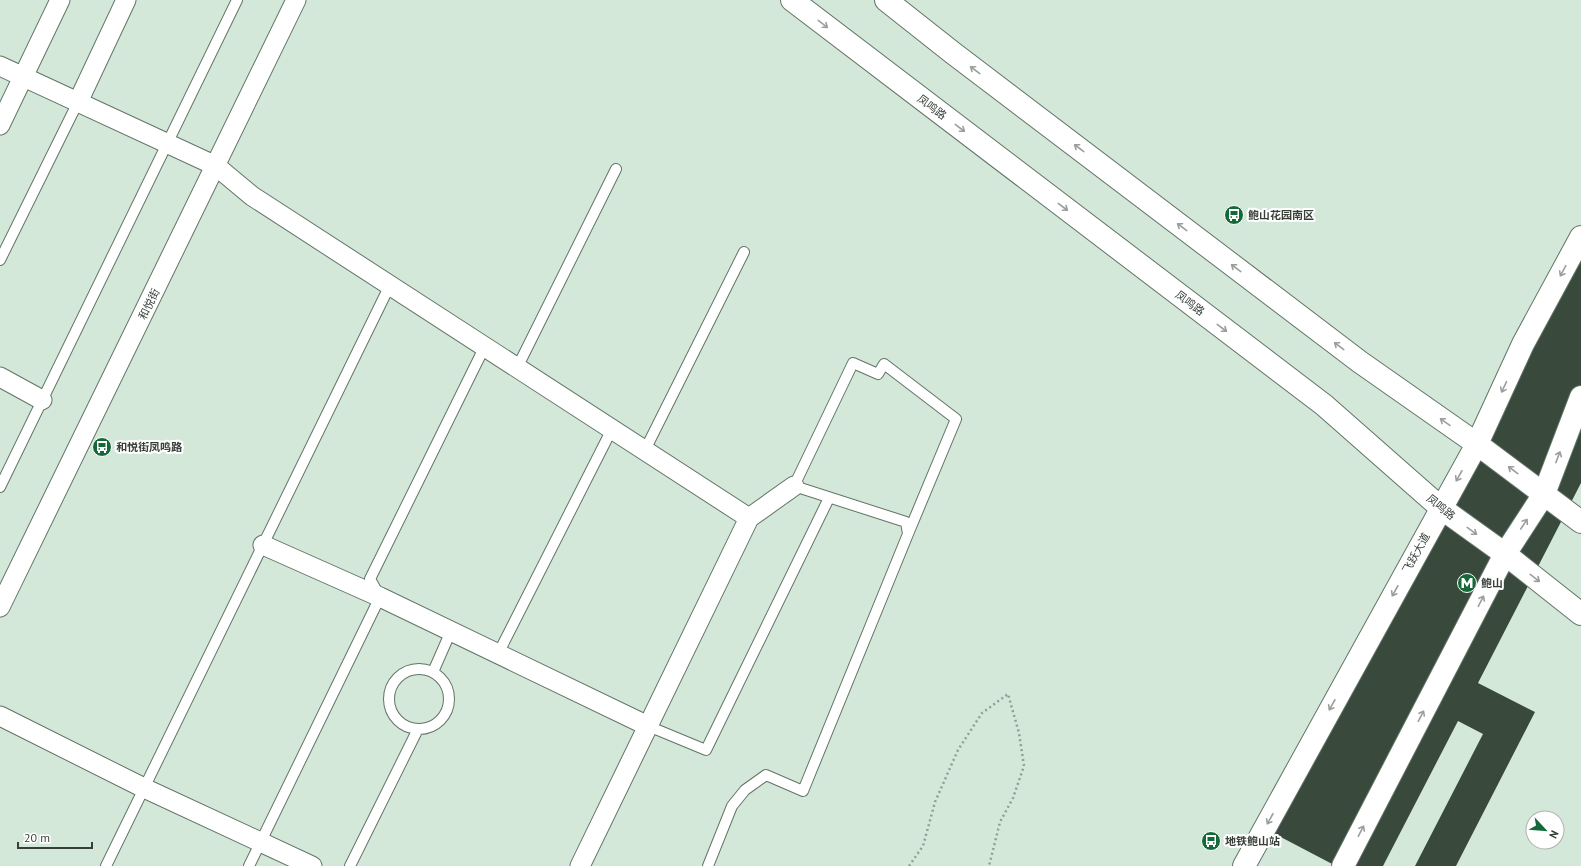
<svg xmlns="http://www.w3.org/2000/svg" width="1581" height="866" viewBox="0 0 1581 866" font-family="'PT Sans','Noto Sans SC',sans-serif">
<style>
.building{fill:#394a3d}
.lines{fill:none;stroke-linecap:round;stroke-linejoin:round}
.lane-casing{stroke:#627467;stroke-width:12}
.street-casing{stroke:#627467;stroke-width:21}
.primary-casing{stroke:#627467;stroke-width:24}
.path{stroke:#909f94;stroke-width:2.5;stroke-dasharray:2 3;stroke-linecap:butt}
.lane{stroke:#fff;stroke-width:10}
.street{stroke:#fff;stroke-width:19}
.primary{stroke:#fff;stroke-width:22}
.oneway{stroke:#9b9f9c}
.labels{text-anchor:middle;stroke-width:4;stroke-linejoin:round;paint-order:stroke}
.street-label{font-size:11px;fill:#373f39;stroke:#fff}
.poi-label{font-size:11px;font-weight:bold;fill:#373f39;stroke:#fff;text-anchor:start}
</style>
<rect width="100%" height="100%" fill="#d4e8d9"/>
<path class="building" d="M 1581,240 L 1581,483 L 1478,683 L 1535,712 L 1456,866 L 1415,866 L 1483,734 L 1458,721 L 1383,866 L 1336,866 L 1275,834 Z"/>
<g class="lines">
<g class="lane-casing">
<path id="lane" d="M 0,260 L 78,102
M 517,368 L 616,169
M 645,450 L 744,252
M 0,487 L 237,0
M 498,654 L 612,429
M389 699a30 30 0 1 1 60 0a30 30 0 1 1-60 0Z
M 433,672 L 451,631
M 648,726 L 706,750 L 829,498
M 106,866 L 390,285
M 249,866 L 380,597 L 370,579 L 485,346
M 350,866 L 418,729
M 708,866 L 732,806 L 745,790 L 766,775 L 803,791 L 908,534 L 906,522 L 794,486 L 853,363 L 878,374 L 884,364 L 956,419 L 908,534"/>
</g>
<g class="street-casing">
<path id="street" d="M 0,66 L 216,166 L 252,196 L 749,518
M 78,102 L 126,0
M 0,125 L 60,0
M 0,377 L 42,400
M 263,545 L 380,597 L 648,726
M 0,607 L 296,0
M 0,716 L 144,788 L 312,866
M 580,866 L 749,518 L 794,486"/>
</g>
<g class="primary-casing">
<path id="primary" d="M 792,0 L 1324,405 L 1441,508 L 1505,554 L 1581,614
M 886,0 L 953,53 L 1360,362 L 1477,444 L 1581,522
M 1244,866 L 1477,444 L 1523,344 L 1581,237
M 1343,866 L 1505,554 L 1544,494 L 1581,397"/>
</g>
<path class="path" d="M 909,866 L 923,846 L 935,802 L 958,750 L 982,713 L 1008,694 L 1019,733 L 1024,766 L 1013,798 L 1000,822 L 989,866"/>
<use href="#lane" class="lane"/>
<use href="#street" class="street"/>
<use href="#primary" class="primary"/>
</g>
<defs><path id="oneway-shaft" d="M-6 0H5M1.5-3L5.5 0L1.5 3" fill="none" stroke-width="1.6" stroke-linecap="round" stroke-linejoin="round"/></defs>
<g class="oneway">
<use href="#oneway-shaft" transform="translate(823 24) rotate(38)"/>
<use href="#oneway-shaft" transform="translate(975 70) rotate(-143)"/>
<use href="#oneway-shaft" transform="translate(960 128) rotate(37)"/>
<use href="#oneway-shaft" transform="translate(1079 148) rotate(-143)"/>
<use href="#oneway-shaft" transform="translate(1063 207) rotate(37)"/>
<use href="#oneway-shaft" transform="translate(1182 227) rotate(-143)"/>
<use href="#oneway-shaft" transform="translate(1236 268) rotate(-143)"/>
<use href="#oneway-shaft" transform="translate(1563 271) rotate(118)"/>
<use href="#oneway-shaft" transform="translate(1222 328) rotate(37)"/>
<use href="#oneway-shaft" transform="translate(1339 346) rotate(-143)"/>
<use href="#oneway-shaft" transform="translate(1504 387) rotate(115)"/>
<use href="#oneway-shaft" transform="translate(1445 422) rotate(-145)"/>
<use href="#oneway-shaft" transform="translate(1558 457) rotate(-69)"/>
<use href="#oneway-shaft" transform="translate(1513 470) rotate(-143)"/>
<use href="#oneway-shaft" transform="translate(1459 476) rotate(119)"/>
<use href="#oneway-shaft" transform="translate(1524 524) rotate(-57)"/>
<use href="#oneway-shaft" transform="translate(1472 531) rotate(36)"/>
<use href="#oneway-shaft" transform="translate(1535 578) rotate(38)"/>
<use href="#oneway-shaft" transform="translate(1395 591) rotate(119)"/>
<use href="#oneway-shaft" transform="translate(1481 601) rotate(-63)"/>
<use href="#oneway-shaft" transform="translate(1332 705) rotate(119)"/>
<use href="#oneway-shaft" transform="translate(1421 716) rotate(-63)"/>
<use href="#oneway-shaft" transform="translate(1270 819) rotate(119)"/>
<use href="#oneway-shaft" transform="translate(1361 831) rotate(-63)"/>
</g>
<defs>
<g id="bus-disc" transform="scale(1)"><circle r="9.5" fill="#156838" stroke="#fff"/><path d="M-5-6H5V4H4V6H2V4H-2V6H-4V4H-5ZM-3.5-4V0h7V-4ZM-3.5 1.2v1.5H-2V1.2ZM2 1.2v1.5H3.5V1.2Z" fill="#fff"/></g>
<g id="metro-disc" transform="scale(1)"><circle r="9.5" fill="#156838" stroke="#fff"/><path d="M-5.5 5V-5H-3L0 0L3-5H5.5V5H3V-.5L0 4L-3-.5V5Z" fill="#fff"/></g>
</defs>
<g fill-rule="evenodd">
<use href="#bus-disc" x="1234" y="215"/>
<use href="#bus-disc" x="102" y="447"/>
<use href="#metro-disc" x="1467" y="583"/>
<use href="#bus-disc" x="1211" y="841"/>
</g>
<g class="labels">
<g class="street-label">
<text transform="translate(932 107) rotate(37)" y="4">凤鸣路</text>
<text transform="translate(1190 303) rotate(37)" y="4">凤鸣路</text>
<text transform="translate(149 304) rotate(-64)" y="4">和悦街</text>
<text transform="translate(1441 507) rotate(39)" y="4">凤鸣路</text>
<text transform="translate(1416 553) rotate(-61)" y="4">飞跃大道</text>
</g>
<g class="poi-label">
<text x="1248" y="219">鲍山花园南区</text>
<text x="116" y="451">和悦街凤鸣路</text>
<text x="1481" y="587">鲍山</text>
<text x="1225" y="845">地铁鲍山站</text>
</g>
</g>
<g transform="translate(1545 830) rotate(116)"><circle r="19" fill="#ffffff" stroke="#afb2b0"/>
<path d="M0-3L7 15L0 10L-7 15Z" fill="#156838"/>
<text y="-6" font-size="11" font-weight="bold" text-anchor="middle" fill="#373f39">N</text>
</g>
<path d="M18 842v6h74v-6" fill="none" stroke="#373f39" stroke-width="2"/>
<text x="24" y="842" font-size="12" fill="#373f39" stroke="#ffffff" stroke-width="3" paint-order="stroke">20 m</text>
</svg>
